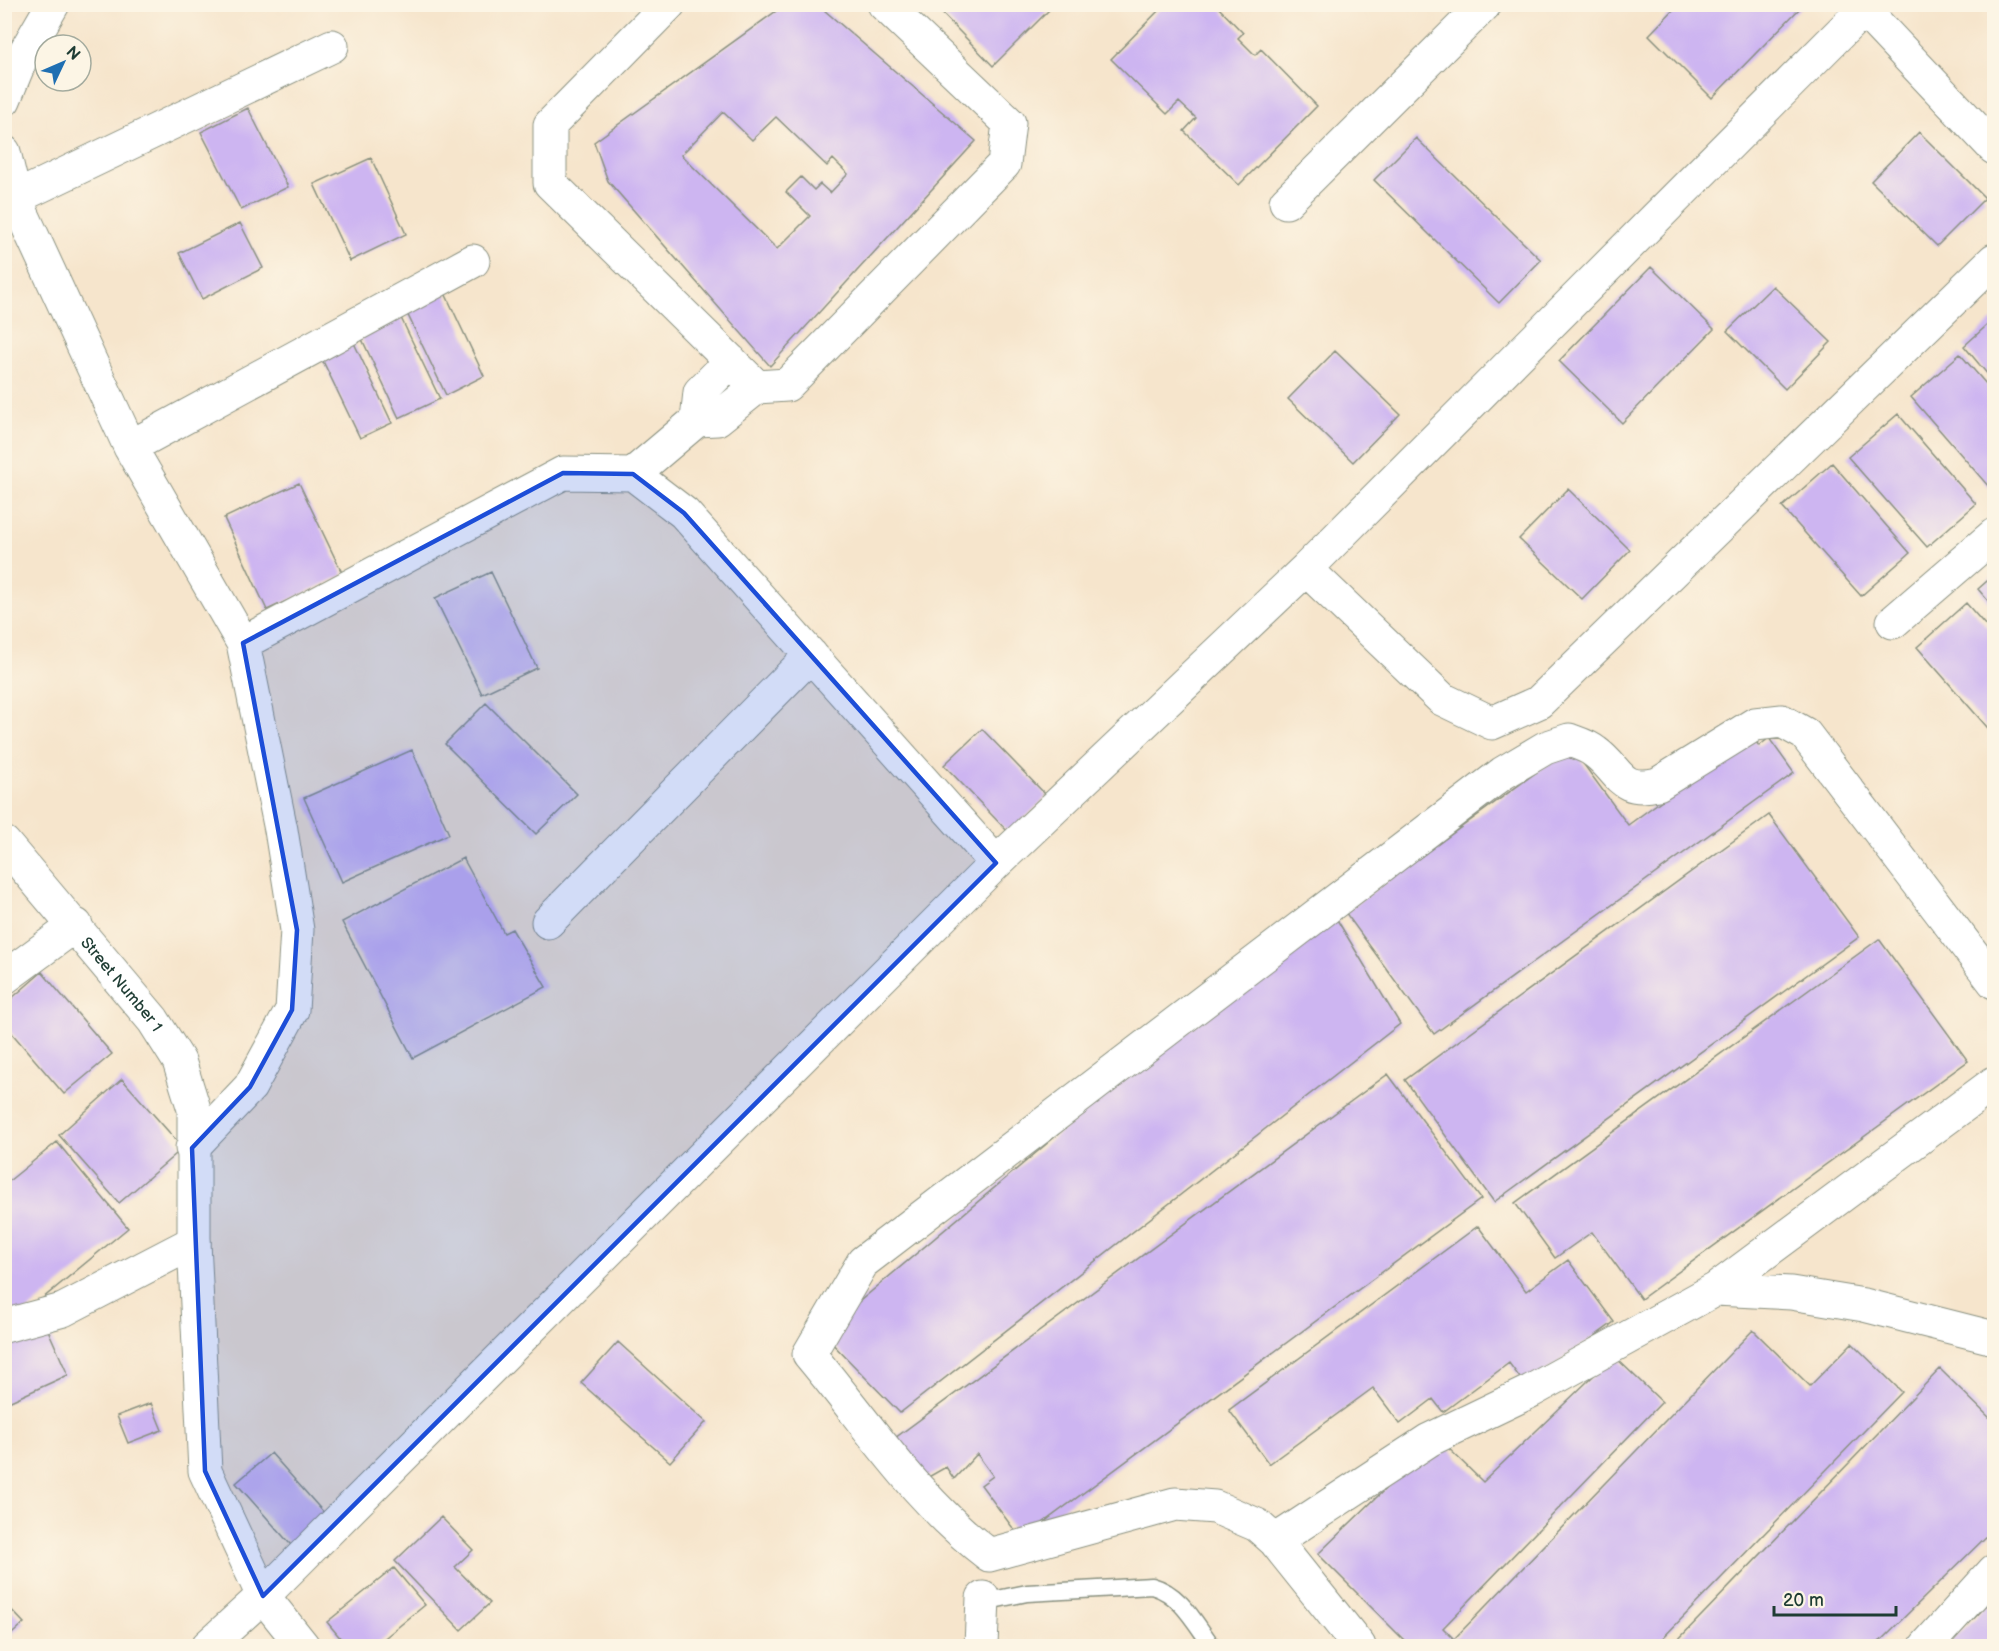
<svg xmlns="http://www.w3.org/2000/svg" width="1999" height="1651" viewBox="0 0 1999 1651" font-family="'Balsamiq Sans',sans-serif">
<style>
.building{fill:#cdb5f1;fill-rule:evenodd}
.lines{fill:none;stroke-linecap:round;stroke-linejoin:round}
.lane-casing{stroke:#8a9180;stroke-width:19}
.street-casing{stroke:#8a9180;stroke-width:35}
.secondary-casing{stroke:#8a9180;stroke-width:35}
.lane{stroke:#fff;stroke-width:16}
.street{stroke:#fff;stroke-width:33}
.secondary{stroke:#fff;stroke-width:33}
.marked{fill:#1d4ed8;fill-opacity:0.2;stroke:#1d4ed8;stroke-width:4.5;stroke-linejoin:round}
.labels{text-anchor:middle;stroke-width:4.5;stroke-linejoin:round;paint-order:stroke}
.street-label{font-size:16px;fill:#1f3d34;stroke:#fcf5e5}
</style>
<rect width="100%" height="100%" fill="#fcf5e5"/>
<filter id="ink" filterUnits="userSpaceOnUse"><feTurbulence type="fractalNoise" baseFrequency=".0167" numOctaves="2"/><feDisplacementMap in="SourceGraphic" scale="12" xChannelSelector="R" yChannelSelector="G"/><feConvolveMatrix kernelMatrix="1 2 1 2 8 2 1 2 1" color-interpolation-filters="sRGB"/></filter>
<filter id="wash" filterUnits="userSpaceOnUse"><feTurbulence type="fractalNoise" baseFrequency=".008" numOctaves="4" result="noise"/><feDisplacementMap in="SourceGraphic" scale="24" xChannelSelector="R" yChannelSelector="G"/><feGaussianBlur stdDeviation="1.35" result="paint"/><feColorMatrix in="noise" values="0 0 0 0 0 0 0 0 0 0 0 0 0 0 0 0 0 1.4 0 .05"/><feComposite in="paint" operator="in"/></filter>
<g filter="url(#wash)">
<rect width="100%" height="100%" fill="#f6e5cc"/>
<g id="blocks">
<path class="building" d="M 786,4 L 817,4 L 976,141 L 770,366 L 608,181 L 594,142 ZM 723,112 L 752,140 L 776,117 L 827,166 L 833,159 L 848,174 L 830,193 L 820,184 L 814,190 L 801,177 L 786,192 L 810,216 L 777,249 L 681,155 Z
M 933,4 L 1055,4 L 993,66 Z
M 1165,4 L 1215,4 L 1243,33 L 1238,38 L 1255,55 L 1261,49 L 1317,106 L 1239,185 L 1184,131 L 1196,118 L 1179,102 L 1167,114 L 1111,59 Z
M 1679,4 L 1804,4 L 1712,98 L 1649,35 Z
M 248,108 L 288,187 L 241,210 L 201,132 Z
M 1919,132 L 1985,198 L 1937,246 L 1871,181 Z
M 1416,138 L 1541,260 L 1499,303 L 1374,180 Z
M 371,158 L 406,234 L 350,261 L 314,184 Z
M 240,223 L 263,268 L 202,299 L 179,253 Z
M 1651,267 L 1714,329 L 1622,423 L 1559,361 Z
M 1773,286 L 1831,342 L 1785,389 L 1727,331 Z
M 445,293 L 484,376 L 446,395 L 406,311 Z
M 401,318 L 440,399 L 399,418 L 361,337 Z
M 1994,319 L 1994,382 L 1964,346 Z
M 354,343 L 392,423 L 360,438 L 322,359 Z
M 1335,351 L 1400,414 L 1353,462 L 1288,399 Z
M 1960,354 L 1994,393 L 1994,482 L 1989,487 L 1911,397 Z
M 1898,414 L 1976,504 L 1927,547 L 1848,457 Z
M 1832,463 L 1910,553 L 1861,596 L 1782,507 Z
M 299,483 L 343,575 L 267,610 L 224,518 Z
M 1568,489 L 1630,550 L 1582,599 L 1519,539 Z
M 491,572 L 537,668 L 482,694 L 435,598 Z
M 1994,575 L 1994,608 L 1978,589 Z
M 1966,603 L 1994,635 L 1994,735 L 1917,647 Z
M 486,703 L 577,794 L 536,834 L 445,744 Z
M 982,729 L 1047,796 L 1009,833 L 944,765 Z
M 1751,735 L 1759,746 L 1769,738 L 1794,773 L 1434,1034 L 1345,912 L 1571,747 L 1628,825 Z
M 412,750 L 449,834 L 342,882 L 304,798 Z
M 1769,815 L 1859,937 L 1494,1202 L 1405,1080 Z
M 463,858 L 504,933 L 512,929 L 546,987 L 413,1058 L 342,922 Z
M 1336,918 L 1400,1024 L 900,1413 L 822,1333 L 1114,1087 Z
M 1879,939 L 1968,1061 L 1641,1299 L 1592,1232 L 1555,1258 L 1515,1203 Z
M 42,972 L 112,1054 L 64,1094 L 4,1024 L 4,1005 Z
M 1388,1074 L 1481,1199 L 1021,1539 L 981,1485 L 993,1476 L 977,1454 L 954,1479 L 946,1467 L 918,1483 L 891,1441 Z
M 122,1079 L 183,1148 L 119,1203 L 59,1135 Z
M 57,1142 L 128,1228 L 20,1317 L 4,1298 L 4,1185 Z
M 1478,1226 L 1526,1291 L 1568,1260 L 1614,1322 L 1526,1386 L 1509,1363 L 1443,1412 L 1433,1399 L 1400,1424 L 1373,1388 L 1269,1464 L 1229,1410 Z
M 44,1321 L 68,1375 L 4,1404 L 4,1338 Z
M 1753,1330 L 1810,1386 L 1852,1343 L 1902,1392 L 1655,1646 L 1410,1646 L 1318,1554 L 1438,1438 L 1483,1482 L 1614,1356 L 1662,1402 L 1443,1628 L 1454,1639 Z
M 618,1342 L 706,1422 L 670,1462 L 581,1383 Z
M 1940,1369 L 1994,1422 L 1994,1529 L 1875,1646 L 1672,1646 Z
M 151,1403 L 162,1430 L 128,1443 L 117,1416 Z
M 271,1453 L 333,1523 L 298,1553 L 236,1483 Z
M 441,1517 L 473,1550 L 455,1567 L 490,1603 L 461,1630 L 395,1561 Z
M 394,1568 L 425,1605 L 375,1646 L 347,1646 L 327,1622 Z
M 1994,1598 L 1994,1646 L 1947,1646 Z
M 4,1602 L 24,1623 L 4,1641 Z"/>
</g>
</g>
<g filter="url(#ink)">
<use href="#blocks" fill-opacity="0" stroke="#8a9180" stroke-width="1.5"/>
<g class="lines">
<g class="lane-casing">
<path id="lane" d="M 983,1602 L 1027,1593 L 1152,1586 C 1181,1594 1195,1623 1212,1646"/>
</g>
<g class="street-casing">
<path id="street" d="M 669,4 L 550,125 L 550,183 L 757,387 L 787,385 L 1004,164 L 1009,123 L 884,4
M 1858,4 L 1994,148
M 4,100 L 20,61 L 53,4
M 4,152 L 15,198 L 130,447 L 243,643 L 281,830 L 297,930 L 292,1010 L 250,1087 L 192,1148
M 15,198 L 332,46
M 1286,202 L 1485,4
M 697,420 L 700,392 L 731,361
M 130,447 L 473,261
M 633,474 L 697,420 L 717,419 L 757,387
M 1306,569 L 1442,699 L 1492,723 L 1539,702 L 1994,260
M 1893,622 L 1994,535
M 243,643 L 563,473 L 633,474 L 684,513 L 996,863
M 548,922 L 811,655
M 4,978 L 76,925
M 1716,1289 L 1994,1083
M 4,1326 L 63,1310 L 194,1242
M 1275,1541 L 1429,1440 L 1531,1391 L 1716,1289 L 1791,1293 L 1864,1305 L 1994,1338
M 208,1646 L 263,1596 L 996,863 L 1306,569 L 1863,10
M 981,1646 L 983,1598
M 1359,1646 L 1275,1541 L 1257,1525 L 1215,1507 L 1175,1504 L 989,1555 C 916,1500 867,1423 809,1354 L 863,1262 L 1503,773 L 1545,748 L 1569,740 C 1577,743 1588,746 1595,752 C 1621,771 1618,793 1658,784 L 1755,724 L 1782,721 L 1805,734 L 1994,982
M 1926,1646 L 1994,1571"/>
</g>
<g class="secondary-casing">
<g id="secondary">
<path id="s1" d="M 4,843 L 153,1020 L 179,1061 L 194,1109 L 194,1242 L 205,1471 L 263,1596 L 303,1646"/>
</g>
</g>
<use href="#lane" class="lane"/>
<use href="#street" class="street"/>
<use href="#secondary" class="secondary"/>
</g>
</g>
<path class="marked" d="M 563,473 L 633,474 L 684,513 L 996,863 L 263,1596 L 205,1471 L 192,1148 L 250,1087 L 292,1010 L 297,930 L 243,643 Z"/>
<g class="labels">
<g class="street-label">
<text dy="6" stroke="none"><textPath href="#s1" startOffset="184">Street Number 1</textPath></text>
</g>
</g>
<rect width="1999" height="1651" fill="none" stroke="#fcf5e5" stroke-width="24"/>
<g transform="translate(63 63) rotate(46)"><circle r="28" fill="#fcf5e5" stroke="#a4ab9e" stroke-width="1.5"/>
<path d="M0-4.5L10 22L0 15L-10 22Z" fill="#1f6fb2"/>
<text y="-9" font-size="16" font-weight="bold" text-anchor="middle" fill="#1f3d34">N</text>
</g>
<path d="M1774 1606v9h122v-9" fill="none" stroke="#1f3d34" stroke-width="3"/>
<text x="1783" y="1606" font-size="18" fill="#1f3d34" stroke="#fcf5e5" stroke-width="4.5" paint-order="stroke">20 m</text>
</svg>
